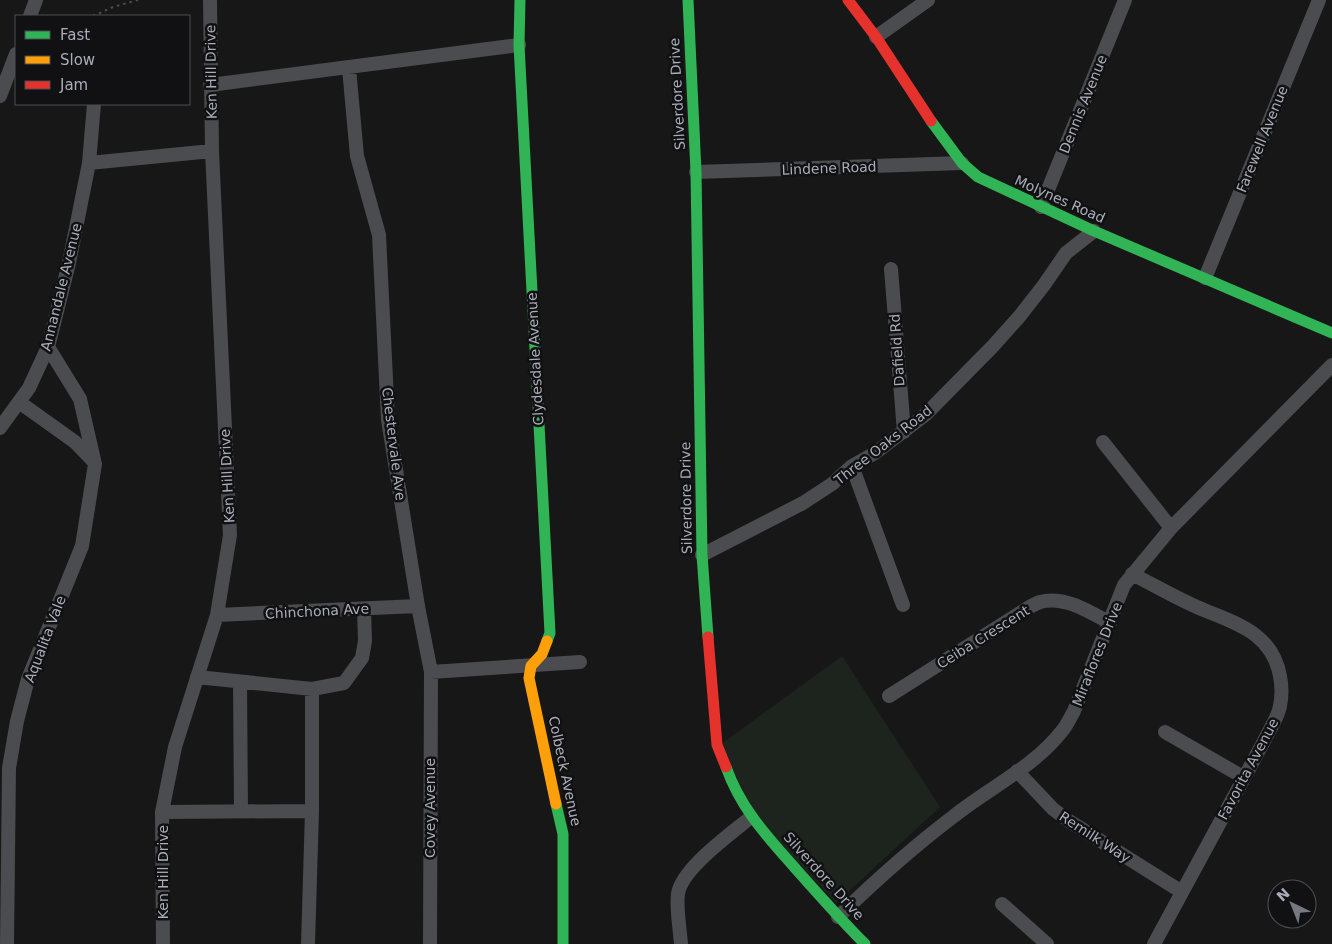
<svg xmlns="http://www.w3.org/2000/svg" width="1332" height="944" viewBox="0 0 1332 944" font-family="'DejaVu Sans',sans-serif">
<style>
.green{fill:#1d241e}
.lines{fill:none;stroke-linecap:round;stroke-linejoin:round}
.path{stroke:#4d4e52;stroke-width:2;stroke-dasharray:2.5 4;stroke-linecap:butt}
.street{stroke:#4b4c50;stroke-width:14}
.fast{stroke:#30b455;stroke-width:11}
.slow{stroke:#ff9f0a;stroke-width:11}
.jam{stroke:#e5322d;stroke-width:11}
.labels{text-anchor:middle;stroke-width:5;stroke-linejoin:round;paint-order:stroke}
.street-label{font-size:14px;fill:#a8adb8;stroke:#111113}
</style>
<rect width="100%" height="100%" fill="#171717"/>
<path class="green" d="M 842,656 L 940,807 L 836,903 L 755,816 L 721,744 Z"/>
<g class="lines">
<path class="path" d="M 93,16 L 113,7 L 138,0"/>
<path class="street" d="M 30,16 L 36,0
M 876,37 L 928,0
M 349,68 L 357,156 L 379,235 L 388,420 L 418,606 L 431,672 L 430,944
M 210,85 L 519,45
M 0,96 L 16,54
M 89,163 L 212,151
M 696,172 L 962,163
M 1041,207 L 1125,0
M 891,269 L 904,432
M 1205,278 L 1319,0
M 19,402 L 75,442 L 95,463
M 0,428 L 29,388 L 48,347 L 69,263 L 89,163 L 94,104
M 1103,442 L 1171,528
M 852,466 L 903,605
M 702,555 L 803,503 L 832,484 L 852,466 L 875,453 L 925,415 L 993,346 L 1019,317 L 1044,285 L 1066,253 L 1094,231
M 1132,574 C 1154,585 1174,597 1197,607 C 1233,623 1272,631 1280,676 C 1282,686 1282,696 1280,706 C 1278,718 1269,730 1264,741 L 1154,944
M 217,615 L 418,606
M 431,672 L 580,662
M 197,677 L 312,689 L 344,683 L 362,658 L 365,641 L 364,609
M 240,682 L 241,811
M 889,696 L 1023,611 C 1028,608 1034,604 1040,602 C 1064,595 1090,612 1110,623
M 1165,732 L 1243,777
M 1017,771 L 1053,809 L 1069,821 L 1182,892
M 312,811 L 312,689
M 162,812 L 312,811 L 308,944
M 1002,904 L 1047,944
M 838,917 C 875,881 913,847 954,816 C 989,788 1034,767 1062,731 C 1067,725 1070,718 1074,711 L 1124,585 L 1171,528 L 1332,365
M 7,944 L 9,768 L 17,721 L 28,679 L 82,546 L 95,464 L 80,399 L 48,347
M 163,944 L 162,812 L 175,747 L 217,615 L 230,535 L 212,151 L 210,0
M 681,944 C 680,930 676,907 678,894 C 681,869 732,833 751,817"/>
<path class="fast" d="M 520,0 L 519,45 L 550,633 L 547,641
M 688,0 L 696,172 L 702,555 L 708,637
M 931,121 L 962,163 L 978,177 L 1094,231 L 1332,333
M 726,767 C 741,809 766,835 795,868 C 818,894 840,919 865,944
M 556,804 L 563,834 L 563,944"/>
<path class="slow" d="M 547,641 L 542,654 L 531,666 L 529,678 L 556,804"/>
<path class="jam" d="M 848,0 L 876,37 L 931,121
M 708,637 L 717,745 L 726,767"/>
</g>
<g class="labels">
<g class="street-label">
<text transform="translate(211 72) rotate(-91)" y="5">Ken Hill Drive</text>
<text transform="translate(677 94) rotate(-93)" y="5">Silverdore Drive</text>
<text transform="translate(1083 104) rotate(-68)" y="5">Dennis Avenue</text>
<text transform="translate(1262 139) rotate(-68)" y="5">Farewell Avenue</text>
<text transform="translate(829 168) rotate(-2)" y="5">Lindene Road</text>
<text transform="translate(1060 199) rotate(24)" y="5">Molynes Road</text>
<text transform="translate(61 287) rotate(-76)" y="5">Annandale Avenue</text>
<text transform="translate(897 350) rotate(-94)" y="5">Dafield Rd</text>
<text transform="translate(535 359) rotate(-93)" y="5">Clydesdale Avenue</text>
<text transform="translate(394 444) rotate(83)" y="5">Chestervale Ave</text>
<text transform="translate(883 445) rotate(-38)" y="5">Three Oaks Road</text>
<text transform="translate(227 476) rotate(-93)" y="5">Ken Hill Drive</text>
<text transform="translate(686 498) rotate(-91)" y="5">Silverdore Drive</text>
<text transform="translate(317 611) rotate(-3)" y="5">Chinchona Ave</text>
<text transform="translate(983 637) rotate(-32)" y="5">Ceiba Crescent</text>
<text transform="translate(45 639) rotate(-69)" y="5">Aqualita Vale</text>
<text transform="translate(1097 654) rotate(-68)" y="5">Miraflores Drive</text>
<text transform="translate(1248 769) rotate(-62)" y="5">Favorita Avenue</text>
<text transform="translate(565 771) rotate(78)" y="5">Colbeck Avenue</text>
<text transform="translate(430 808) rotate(-90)" y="5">Covey Avenue</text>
<text transform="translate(1095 837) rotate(33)" y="5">Remilk Way</text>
<text transform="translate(163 872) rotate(-90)" y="5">Ken Hill Drive</text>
<text transform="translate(824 876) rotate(48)" y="5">Silverdore Drive</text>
</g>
</g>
<rect x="15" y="15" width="175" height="90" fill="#111113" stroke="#4d4f55"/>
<rect x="25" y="31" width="25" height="8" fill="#30b455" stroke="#4d4f55"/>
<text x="60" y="40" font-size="15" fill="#a8adb8">Fast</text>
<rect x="25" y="56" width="25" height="8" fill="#ff9f0a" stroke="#4d4f55"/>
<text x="60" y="65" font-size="15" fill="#a8adb8">Slow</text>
<rect x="25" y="81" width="25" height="8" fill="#e5322d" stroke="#4d4f55"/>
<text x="60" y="90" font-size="15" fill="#a8adb8">Jam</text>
<g transform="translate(1292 904) rotate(317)"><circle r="24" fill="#111113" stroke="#4d4f55"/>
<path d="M0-4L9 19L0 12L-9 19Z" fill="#757880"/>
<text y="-8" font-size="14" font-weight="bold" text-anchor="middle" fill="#a8adb8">N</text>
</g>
</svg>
